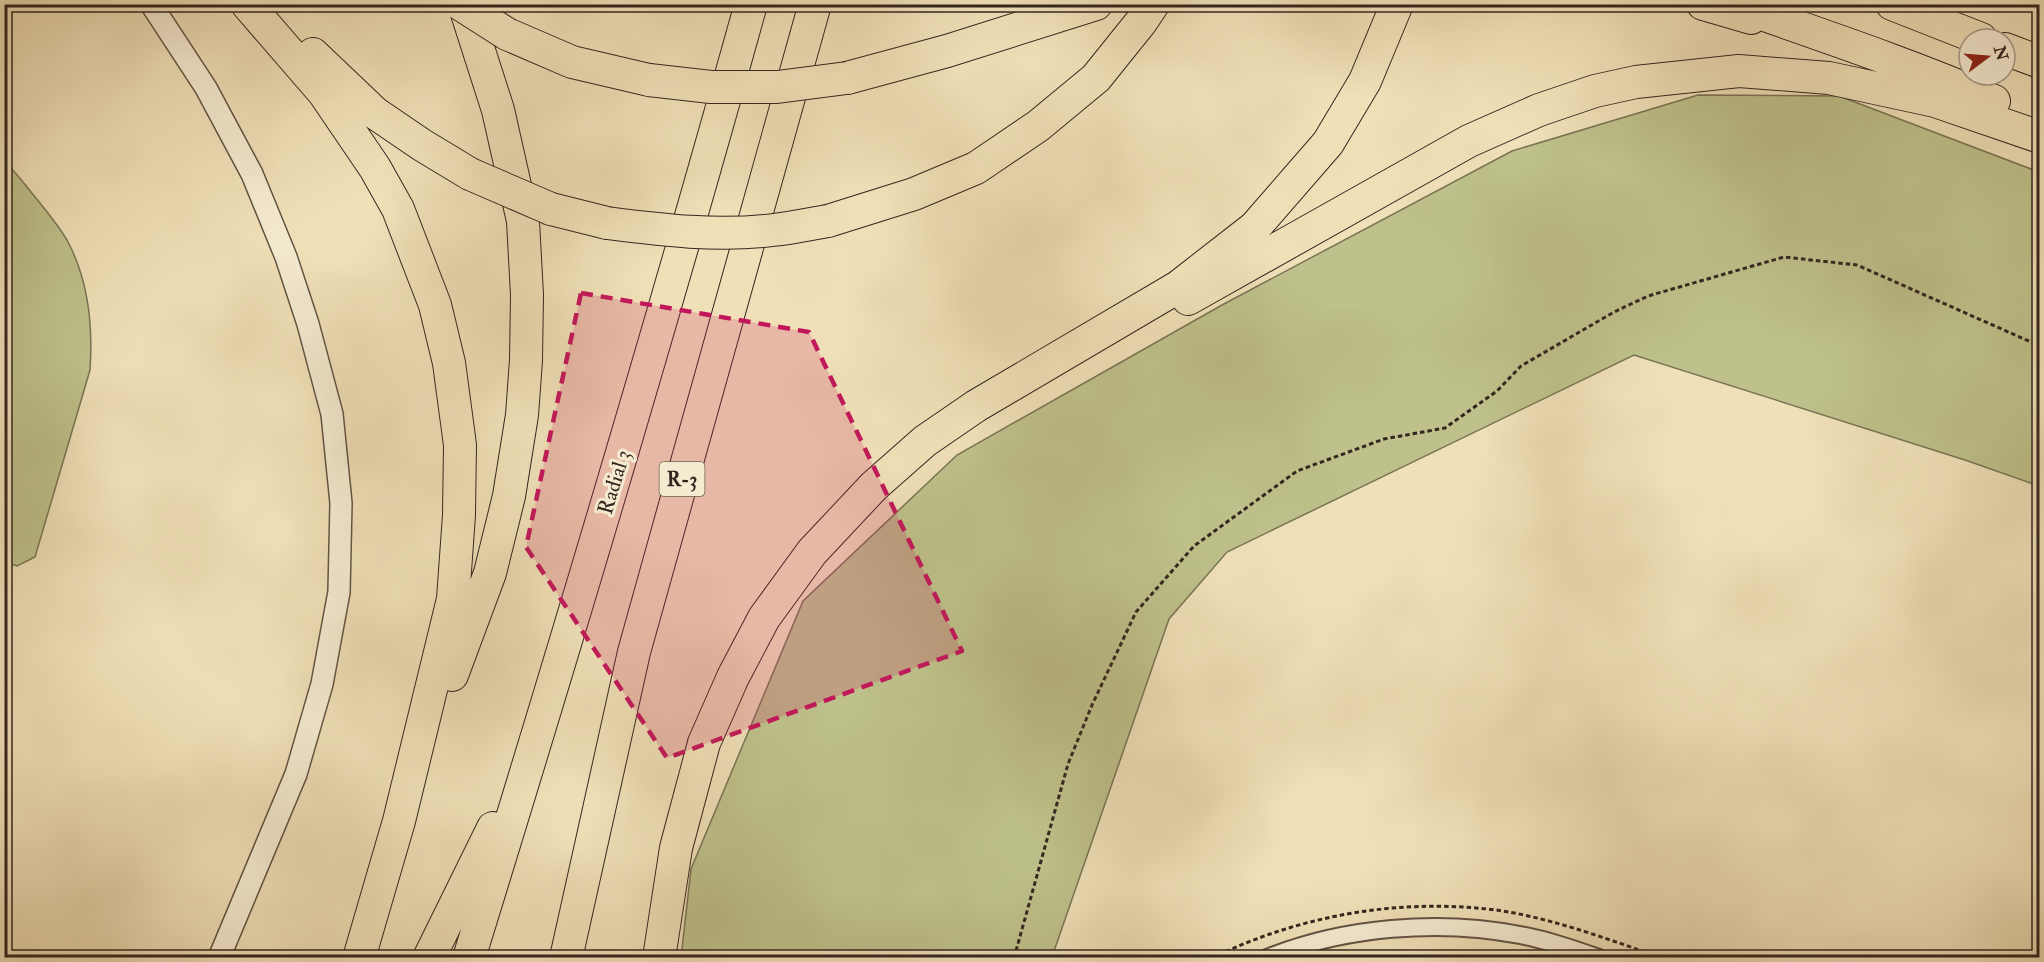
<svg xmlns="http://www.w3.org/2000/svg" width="2044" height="962" viewBox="0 0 2044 962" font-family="'IM FELL Double Pica',serif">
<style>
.green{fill:#bec18b;stroke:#797455;stroke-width:1.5}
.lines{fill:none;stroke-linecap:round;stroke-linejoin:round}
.minor-casing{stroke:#635445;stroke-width:20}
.tertiary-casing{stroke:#635445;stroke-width:24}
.motorway-casing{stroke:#34261f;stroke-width:34}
.path{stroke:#34261f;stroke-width:3;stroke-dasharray:4.5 3;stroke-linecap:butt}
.minor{stroke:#f5ebd1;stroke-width:16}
.tertiary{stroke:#f5ebd1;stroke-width:21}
.motorway{stroke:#f0e0b8;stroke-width:32}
.motorway-bridge-casing{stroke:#34261f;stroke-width:34;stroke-linecap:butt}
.motorway-bridge{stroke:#f0e0b8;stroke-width:32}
.marked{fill:#c2185b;fill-opacity:0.2;stroke:#c2185b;stroke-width:4.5;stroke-dasharray:12 8;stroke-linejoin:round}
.labels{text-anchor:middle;stroke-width:6;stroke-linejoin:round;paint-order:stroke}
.shield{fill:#f5ebd1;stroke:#6e6154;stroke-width:1.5}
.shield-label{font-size:20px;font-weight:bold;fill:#34261f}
.street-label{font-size:21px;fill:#34261f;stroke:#f5ebd1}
</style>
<rect width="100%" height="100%" fill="#f0e0b8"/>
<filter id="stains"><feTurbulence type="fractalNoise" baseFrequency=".00333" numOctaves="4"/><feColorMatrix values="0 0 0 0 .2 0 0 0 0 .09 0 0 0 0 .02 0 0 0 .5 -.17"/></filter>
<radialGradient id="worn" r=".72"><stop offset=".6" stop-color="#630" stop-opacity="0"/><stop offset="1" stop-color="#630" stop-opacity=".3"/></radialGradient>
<path class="green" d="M 1698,95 L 1839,96 L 2039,172 L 2039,486 L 1965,460 L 1634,355 L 1227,552 L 1169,619 L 1052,957 L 681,958 L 691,869 L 803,601 L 957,455 L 1222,305 L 1512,151 Z
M 4,161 C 14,170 23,182 31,192 C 44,208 57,223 67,240 C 88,279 93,327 90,370 L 35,557 L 17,566 L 4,562 Z"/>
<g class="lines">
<g class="minor-casing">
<path id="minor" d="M 1267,958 C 1343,927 1439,919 1520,935 C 1547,940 1573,949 1599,958"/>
</g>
<g class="tertiary-casing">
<path id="tertiary" d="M 151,4 L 206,88 L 252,174 L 286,257 L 308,324 L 332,414 L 341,503 L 339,592 L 322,684 L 296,774 L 219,958"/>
</g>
<g class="motorway-casing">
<path id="motorway" d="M 247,4 L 324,93 L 375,168 L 398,209 L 435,305 L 449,363 L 460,445 L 459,515 L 453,599 L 399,821 L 359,958
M 1703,4 L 1751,18
M 1733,4 C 1821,35 1909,64 1994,101
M 1892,4 L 1981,39
M 507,34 L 572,62 L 649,80
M 2005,49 L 2040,62
M 313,54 L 375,113 L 422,145 L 470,174
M 847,78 L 947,51 L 1096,4
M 551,209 L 607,223
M 828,221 L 914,194 L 976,168 L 1038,126 L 1096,78 L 1141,22 L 1153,4
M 1188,299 L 1469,141 L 1539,110 L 1595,91 L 1636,82 L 1739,71 L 1829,78 L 1935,101 L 2040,137
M 452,675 L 490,573 L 509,496 L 522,415 L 526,360 L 527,295 L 523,221 L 498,110 L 464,4
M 429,958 L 493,828
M 469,958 C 567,641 662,324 751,4
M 566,958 L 634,652 L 815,4
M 659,958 L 676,848 L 704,743 L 733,677 L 764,618 L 812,552 L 874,486 L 925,441 L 976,406 L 1178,287 L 1255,227 L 1328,143 L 1365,81 L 1397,4"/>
</g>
<path class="path" d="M 1014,958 L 1068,764 L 1092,705 L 1136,612 L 1194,546 L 1297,471 L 1384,439 L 1445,428 L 1497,391 L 1521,366 L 1614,312 L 1648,296 L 1784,257 L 1857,265 L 2040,346
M 1212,958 C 1301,915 1398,898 1496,910 C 1553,918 1609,940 1663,958"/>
<use href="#minor" class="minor"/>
<use href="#tertiary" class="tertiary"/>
<use href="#motorway" class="motorway"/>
<g class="motorway-bridge-casing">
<path id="motorway-bridge" d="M 460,4 L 507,34
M 649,80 L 711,87 L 777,87 L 847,78
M 470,174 L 551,209
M 607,223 C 662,230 718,237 773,230 C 792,228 810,224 828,221"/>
</g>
<use href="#motorway-bridge" class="motorway-bridge"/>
</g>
<path class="marked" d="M 581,293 L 809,332 L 962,651 L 667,758 L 526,547 Z"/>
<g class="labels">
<rect class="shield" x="659.5" y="462" width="45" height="34" rx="4.5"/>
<g class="shield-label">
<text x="682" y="486">R-3</text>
</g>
<g class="street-label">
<text transform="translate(614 482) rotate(-73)" y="7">Radial 3</text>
</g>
</g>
<rect width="2044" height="962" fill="none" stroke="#f0e0b8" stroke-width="24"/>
<rect x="6" y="6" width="2032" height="950" fill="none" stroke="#34261f" stroke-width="3"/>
<rect x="12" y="12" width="2020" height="938" fill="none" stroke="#34261f" stroke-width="1.5"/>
<g transform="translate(1987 57) rotate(74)"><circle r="28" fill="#f5ebd1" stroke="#a89c8a" stroke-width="1.5"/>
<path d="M0-4.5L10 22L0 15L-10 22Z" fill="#8f2418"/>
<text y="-9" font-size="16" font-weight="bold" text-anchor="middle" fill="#34261f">N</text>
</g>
<rect width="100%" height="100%" filter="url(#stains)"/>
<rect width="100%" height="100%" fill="url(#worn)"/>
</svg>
